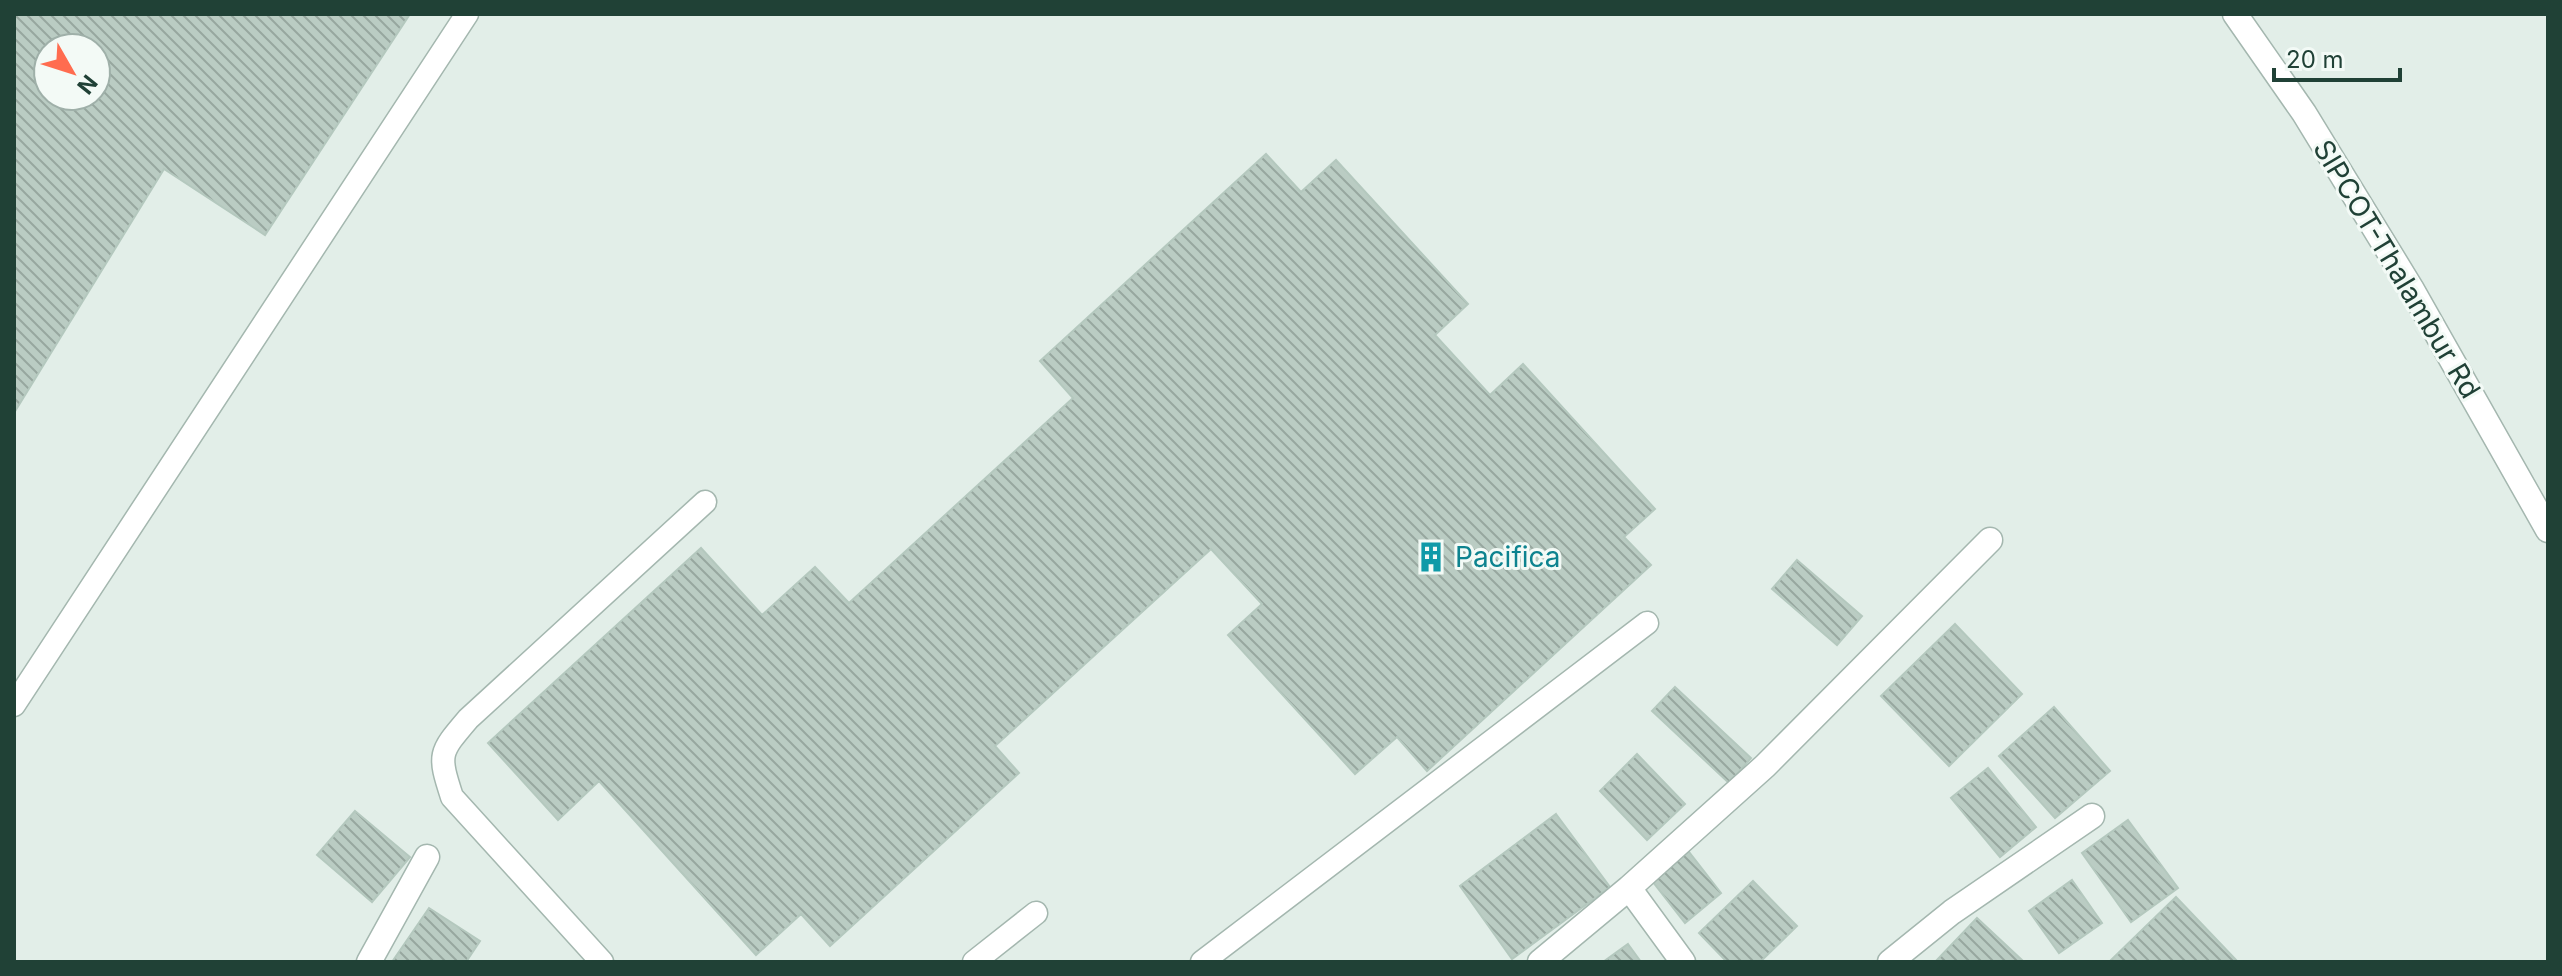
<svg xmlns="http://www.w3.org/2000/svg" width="2562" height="976" viewBox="0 0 2562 976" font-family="Inter,sans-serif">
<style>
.building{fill:url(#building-back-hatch);stroke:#b4c8be;stroke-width:2;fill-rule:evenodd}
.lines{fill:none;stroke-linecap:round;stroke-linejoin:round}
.service-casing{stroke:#a4b7af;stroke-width:25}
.minor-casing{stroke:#a4b7af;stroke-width:27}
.service{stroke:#fff;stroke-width:22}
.minor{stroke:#fff;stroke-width:24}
.labels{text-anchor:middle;stroke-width:6;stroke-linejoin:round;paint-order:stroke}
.street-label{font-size:28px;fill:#204136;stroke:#f3faf6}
.culture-label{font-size:28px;fill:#0d838f;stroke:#f3faf6;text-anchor:start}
</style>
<defs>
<pattern id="building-back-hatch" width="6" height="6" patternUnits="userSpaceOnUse" patternTransform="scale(2)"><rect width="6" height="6" fill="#baccc3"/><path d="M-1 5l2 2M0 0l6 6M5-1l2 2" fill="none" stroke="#97a79f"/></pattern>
</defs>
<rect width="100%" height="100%" fill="#e2eee8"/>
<path class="building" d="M 14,14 L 410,14 L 265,235 L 164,169 L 14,413 ZM 48,48 L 96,48 L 96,96 L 48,96 Z
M 1266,154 L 1301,192 L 1336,160 L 1468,304 L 1435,335 L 1490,395 L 1523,364 L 1655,509 L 1624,537 L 1651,565 L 1427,771 L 1397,737 L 1355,774 L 1228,635 L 1262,604 L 1211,549 L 995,746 L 1019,773 L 830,946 L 801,914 L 756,955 L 599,781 L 558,820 L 488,743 L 701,548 L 762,615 L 815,567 L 849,603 L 1073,398 L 1040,361 Z
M 1797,560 L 1862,616 L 1837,645 L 1772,589 Z
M 1955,624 L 2022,694 L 1949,766 L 1881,696 Z
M 1675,687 L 1751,758 L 1729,783 L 1652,711 Z
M 2054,707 L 2110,771 L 2055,818 L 1999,756 Z
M 1637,754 L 1685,804 L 1647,840 L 1600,791 Z
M 1988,768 L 2036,827 L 2000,857 L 1951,798 Z
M 355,811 L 410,857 L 372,902 L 317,855 Z
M 1556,814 L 1610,887 L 1512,959 L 1460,886 Z
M 2128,820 L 2178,888 L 2131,922 L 2082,853 Z
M 1686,848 L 1721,893 L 1685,923 L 1649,877 Z
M 2072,880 L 2102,923 L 2059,953 L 2029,911 Z
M 1753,881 L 1797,926 L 1760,962 L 1727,962 L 1699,933 Z
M 2176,897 L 2238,962 L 2109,962 Z
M 429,908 L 480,941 L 466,962 L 392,962 Z
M 1977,918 L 2022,960 L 2020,962 L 1935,962 Z
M 1628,944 L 1641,962 L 1603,962 Z"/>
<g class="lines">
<g class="service-casing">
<path id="service" d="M 14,705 L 467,14
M 602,962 L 452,797 C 438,754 439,753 468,719 L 705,502
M 974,962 L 1036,913
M 1202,962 L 1647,623"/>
</g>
<g class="minor-casing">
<path id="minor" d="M 2235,14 L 2304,113 L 2411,288 L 2548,530
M 1629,888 L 1683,962
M 369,962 L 427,857
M 1540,962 L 1629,888 L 1765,766 L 1990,540
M 1890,962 L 1952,912 L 2092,816"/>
</g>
<use href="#service" class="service"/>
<use href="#minor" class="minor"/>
</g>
<defs>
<g id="building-bare" transform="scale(2.4)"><path d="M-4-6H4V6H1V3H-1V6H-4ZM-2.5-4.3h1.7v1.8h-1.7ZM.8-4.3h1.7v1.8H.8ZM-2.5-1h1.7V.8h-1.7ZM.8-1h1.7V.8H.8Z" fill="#0f9aa8" stroke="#f3faf6" stroke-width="2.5" paint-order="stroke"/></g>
</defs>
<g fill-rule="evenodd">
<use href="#building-bare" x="1431" y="557"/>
</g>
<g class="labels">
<g class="street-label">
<text transform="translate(2397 269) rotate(59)" y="10">SIPCOT-Thalambur Rd</text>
</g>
<g class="culture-label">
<text x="1455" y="567">Pacifica</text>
</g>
</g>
<rect width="2562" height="976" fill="none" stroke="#204136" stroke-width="32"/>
<g transform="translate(72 72) rotate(129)"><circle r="38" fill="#f3faf6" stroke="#9fb0a9" stroke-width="2"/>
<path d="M0-6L14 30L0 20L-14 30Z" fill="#ff6c4f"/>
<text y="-12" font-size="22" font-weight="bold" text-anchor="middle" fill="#204136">N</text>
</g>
<path d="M2274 68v12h126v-12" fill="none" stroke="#204136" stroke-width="4"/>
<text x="2286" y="68" font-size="24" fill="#204136" stroke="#f3faf6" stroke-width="6" paint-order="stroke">20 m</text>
</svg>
